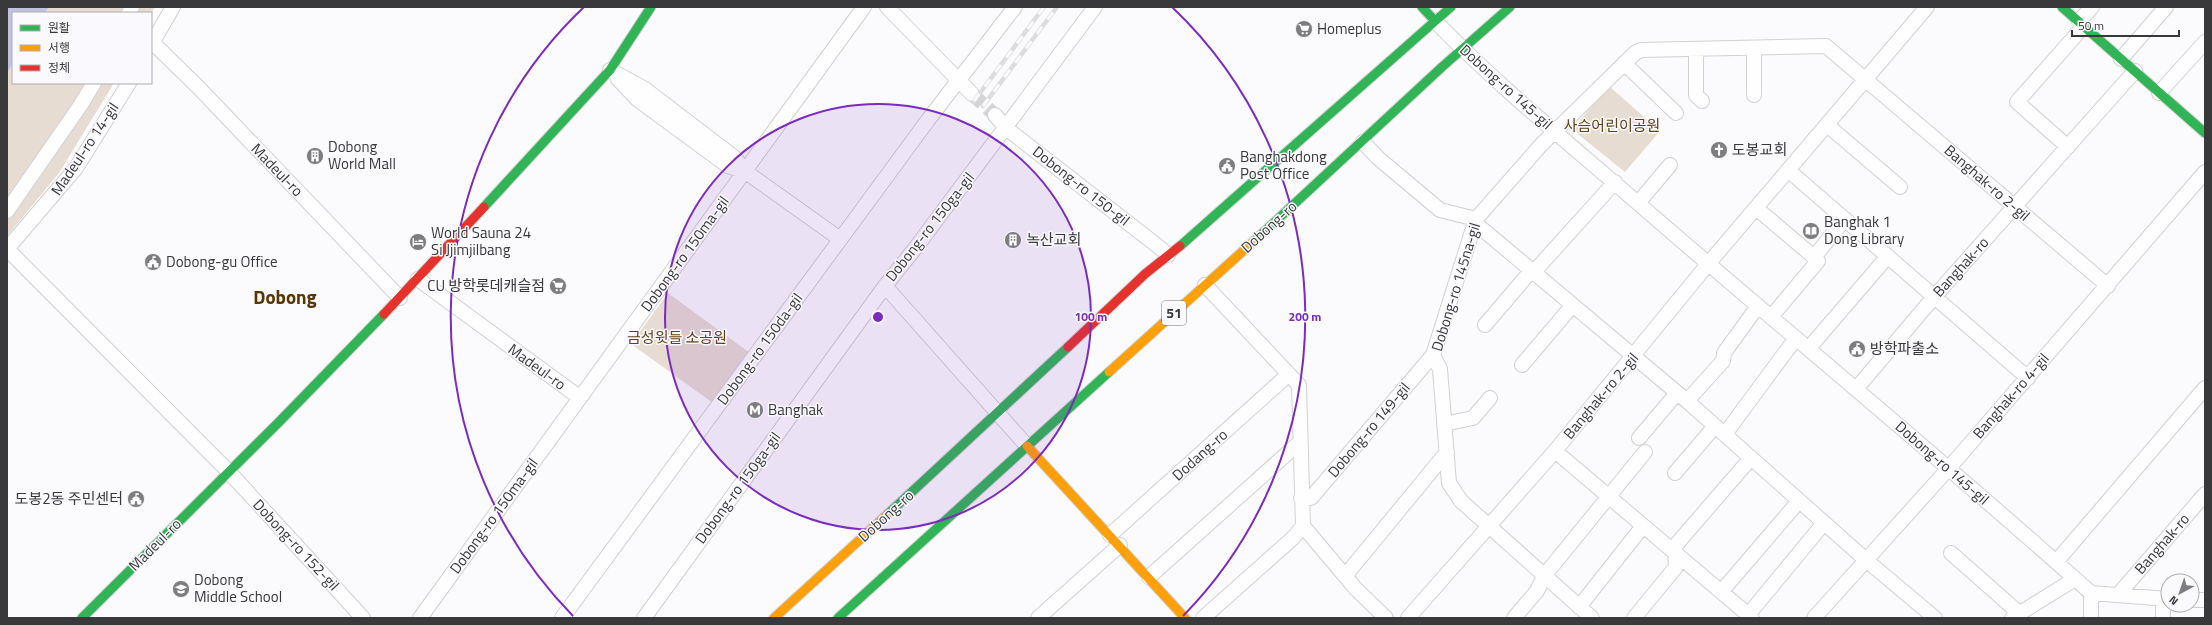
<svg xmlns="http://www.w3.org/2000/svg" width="2212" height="625" viewBox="0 0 2212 625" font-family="'Titillium Web','Noto Sans KR',sans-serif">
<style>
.green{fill:#e7dcd2}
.water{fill:#c2c2df}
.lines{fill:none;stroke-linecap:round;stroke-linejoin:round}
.street-tunnel{stroke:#d4d4d6;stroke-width:14;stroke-dasharray:14 7;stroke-linecap:butt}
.street-casing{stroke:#d1d1d3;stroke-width:16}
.fast-casing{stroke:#d1d1d3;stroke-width:11}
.slow-casing{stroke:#d1d1d3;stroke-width:11}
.jam-casing{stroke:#d1d1d3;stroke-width:11}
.street{stroke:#fefeff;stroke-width:14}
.fast{stroke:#30b455;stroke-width:9}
.slow{stroke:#ff9f0a;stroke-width:9}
.jam{stroke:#e5322d;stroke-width:9}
.rail-casing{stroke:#dcdcde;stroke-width:4.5}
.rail{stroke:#fafafe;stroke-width:3;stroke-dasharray:9;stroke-linecap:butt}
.ring{fill:none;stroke:#7b2cbf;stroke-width:2}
.labels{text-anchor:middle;stroke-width:3;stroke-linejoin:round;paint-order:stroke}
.shield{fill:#fafafe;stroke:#737376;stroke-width:1}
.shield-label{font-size:14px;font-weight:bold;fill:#39393b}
.poi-label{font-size:15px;fill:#39393b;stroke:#fafafe;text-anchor:start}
.street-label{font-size:15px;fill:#39393b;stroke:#fafafe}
.park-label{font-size:15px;fill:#614218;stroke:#fafafe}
.district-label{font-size:19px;font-weight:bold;fill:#593600;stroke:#fafafe}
.centre{fill:#7b2cbf;stroke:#fafafe;stroke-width:2}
.ring-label{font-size:12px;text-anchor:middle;font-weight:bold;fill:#7b2cbf;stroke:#fafafe;stroke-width:3;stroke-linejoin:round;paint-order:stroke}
</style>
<rect width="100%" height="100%" fill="#fbfbfd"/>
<path class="green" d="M 49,7 L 155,7 L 151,14 L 45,13 Z
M 13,63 L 13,83 L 114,83 L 59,173 L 7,236 L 7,73 Z
M 1609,86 L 1660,131 L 1625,172 L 1579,135 L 1574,127 Z
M 668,293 L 750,353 L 713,403 L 631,344 Z"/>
<path class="water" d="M 7,7 L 49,7 L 45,13 L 13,13 L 13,63 L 7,73 Z"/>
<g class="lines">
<path class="street-tunnel" d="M 972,94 L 995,115"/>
<g class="street-casing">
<path id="street" d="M 887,7 L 972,94
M 129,13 L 132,7
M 1435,21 C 1501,89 1576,149 1647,211 C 1795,339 1946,463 2091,593 L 2091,618
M 2079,21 L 2092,7
M 153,43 L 198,87 L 400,298
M 151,45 L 173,7
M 1696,49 L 1696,95 L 1702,101
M 2121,59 L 2166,7
M 1624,63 L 1676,113
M 610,70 L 645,89 L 734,157 L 746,172 L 840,239
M 618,79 L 637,99 L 728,166 L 746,172
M 129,83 L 76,168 L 7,249 L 229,472 L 363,618
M 2159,93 L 2205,42
M 1754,95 L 1754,48
M 995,115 L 1006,128 L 1159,247 L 1168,255
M 1827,125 L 1900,187
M 1363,142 L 1378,158 L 1440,210 L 1476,219
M 2068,147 L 2017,102 L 2084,26
M 1788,170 L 2028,378
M 1638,203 L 1670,165
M 1756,208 L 1814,257
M 7,211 L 80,106 L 94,83
M 1475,223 L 1687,401 L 1866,560 L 1935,618
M 1533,273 L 1615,182
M 418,279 L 579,397
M 1205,285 L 1299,385 L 1303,526 L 1356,589 L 1386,618
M 885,286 L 1027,446
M 1771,317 L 1818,261 L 1814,257 L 1845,219
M 1485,325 L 1531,271
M 1809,348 L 1888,256
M 1522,365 L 1572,306
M 1856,389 L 1934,297 L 2135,71
M 1687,401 L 1723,361 L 1724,353 L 1758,306
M 1444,424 L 1473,418 L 1490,398
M 1725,434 L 1796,338
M 1639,438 L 1677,393
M 1555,451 L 1752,618
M 1675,473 L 1715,426
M 1301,498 L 1311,498 L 1433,355
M 1110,535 L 1289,374
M 1951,553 L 2019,613
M 2056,562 L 2205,388
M 1345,576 L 1447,452
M 1149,577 L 1300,442
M 1721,592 L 1799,501
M 2091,593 L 2168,599
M 2118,595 L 2205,494
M 2192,600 L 2205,600
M 1579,607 L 1643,526
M 1748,615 L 1824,523
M 420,618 L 864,7
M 562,618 L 928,120 L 1015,7
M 644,618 L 885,286 L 917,246 L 1095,7
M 1038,618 L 1120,545
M 1203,618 L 1293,538 L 1303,526
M 1408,618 L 1555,451 L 1708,264 L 1927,7
M 1514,618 L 1537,591 L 1544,576 L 1645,452
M 1592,618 L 1461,501 L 1449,483 L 1440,369 L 1433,355 L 1476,219 L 1541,145 L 1635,53 L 1641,50 L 1826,46 L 2108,286
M 1634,618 L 1676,567 L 1675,546 L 1751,458
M 1814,618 L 1949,468 L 2205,172
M 2012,618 L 2075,579
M 2163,618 L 2163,599"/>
</g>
<g class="fast-casing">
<path id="fast" d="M 1422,7 L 1435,21
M 2062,7 L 2205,133
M 484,207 L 610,70 L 651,7
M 1253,242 L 1442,67 L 1510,7
M 1180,246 L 1451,7
M 888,514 L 1068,347
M 82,618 L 279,422 L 384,314
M 838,618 L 1109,372"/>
</g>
<g class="slow-casing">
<path id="slow" d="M 1109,372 L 1253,242
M 1027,446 L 1185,618
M 774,618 L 888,514"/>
</g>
<g class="jam-casing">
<path id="jam" d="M 384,314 L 484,207
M 1068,347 L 1145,274 L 1180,246"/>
</g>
<use href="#street" class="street"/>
<use href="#fast" class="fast"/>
<use href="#slow" class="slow"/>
<use href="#jam" class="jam"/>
<g class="rail-casing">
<path id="rail" d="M 974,101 L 1044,7
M 983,106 L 1057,7"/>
</g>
<use href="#rail" class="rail"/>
</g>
<circle cx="878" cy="317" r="213" fill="#7b2cbf" fill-opacity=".12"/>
<g class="ring">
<circle cx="878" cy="317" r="213"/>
<path d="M573 616A427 427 0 0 1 584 7M1172 7A427 427 0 0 1 1183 616"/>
</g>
<defs>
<g id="supermarket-disc" transform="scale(0.9)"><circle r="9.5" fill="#7d7d7f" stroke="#fafafe"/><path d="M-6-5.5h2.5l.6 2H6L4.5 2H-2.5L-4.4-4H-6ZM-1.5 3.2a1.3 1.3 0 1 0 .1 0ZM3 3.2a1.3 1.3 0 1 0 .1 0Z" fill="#fff"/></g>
<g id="church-disc" transform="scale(0.9)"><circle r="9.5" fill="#7d7d7f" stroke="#fafafe"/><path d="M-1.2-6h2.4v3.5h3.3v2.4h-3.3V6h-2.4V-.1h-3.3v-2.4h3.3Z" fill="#fff"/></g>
<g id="building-disc" transform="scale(0.9)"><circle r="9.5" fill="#7d7d7f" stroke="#fafafe"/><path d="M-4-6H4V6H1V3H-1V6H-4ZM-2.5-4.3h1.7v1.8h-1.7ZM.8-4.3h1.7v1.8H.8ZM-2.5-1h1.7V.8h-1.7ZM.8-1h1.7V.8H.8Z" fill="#fff"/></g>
<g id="civic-disc" transform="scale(0.9)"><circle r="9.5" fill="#7d7d7f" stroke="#fafafe"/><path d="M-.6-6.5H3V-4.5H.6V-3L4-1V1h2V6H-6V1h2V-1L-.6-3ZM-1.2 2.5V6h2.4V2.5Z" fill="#fff"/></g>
<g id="library-disc" transform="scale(0.9)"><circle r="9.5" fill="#7d7d7f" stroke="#fafafe"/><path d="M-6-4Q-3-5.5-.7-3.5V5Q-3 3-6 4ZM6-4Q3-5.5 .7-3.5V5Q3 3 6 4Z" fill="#fff"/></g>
<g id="hotel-disc" transform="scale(0.9)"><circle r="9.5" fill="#7d7d7f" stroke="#fafafe"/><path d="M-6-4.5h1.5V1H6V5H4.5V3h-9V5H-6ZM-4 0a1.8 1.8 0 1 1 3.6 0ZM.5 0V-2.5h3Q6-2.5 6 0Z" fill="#fff"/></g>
<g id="metro-disc" transform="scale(0.9)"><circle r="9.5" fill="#7d7d7f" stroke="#fafafe"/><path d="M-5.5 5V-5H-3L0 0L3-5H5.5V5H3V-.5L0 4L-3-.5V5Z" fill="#fff"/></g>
<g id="school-disc" transform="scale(0.9)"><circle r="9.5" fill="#7d7d7f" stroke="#fafafe"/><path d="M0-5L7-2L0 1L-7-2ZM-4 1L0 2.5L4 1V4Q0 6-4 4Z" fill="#fff"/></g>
</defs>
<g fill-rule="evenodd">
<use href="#supermarket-disc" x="1304" y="29"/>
<use href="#church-disc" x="1719" y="150"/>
<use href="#building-disc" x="315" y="156"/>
<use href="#civic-disc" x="1227" y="166"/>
<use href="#library-disc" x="1811" y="231"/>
<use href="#building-disc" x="1013" y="240"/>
<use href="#hotel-disc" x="418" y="242"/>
<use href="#civic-disc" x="153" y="262"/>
<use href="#supermarket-disc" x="558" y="286"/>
<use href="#civic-disc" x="1857" y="349"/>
<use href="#metro-disc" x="755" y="410"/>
<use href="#civic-disc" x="136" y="499"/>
<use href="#school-disc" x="181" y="589"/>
</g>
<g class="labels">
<rect class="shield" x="1162" y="301" width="24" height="24" rx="3"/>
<g class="shield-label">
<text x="1174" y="318">51</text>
</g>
<g class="poi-label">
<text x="1317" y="34">Homeplus</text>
<text x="328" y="152">Dobong<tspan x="328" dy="17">World Mall</tspan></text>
<text x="1732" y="155">도봉교회</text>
<text x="1240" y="162">Banghakdong<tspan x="1240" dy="17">Post Office</tspan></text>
<text x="1824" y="227">Banghak 1<tspan x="1824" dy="17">Dong Library</tspan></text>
<text x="431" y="238">World Sauna 24<tspan x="431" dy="17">Si Jjimjilbang</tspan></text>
<text x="1026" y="245">녹산교회</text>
<text x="166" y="267">Dobong-gu Office</text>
<text x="545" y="291" text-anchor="end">CU 방학롯데캐슬점</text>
<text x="1870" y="354">방학파출소</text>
<text x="768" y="415">Banghak</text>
<text x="123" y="504" text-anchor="end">도봉2동 주민센터</text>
<text x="194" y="585">Dobong<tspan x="194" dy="17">Middle School</tspan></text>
</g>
<g class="street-label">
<text transform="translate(1506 87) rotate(42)" y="5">Dobong-ro 145-gil</text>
<text transform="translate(85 149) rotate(-56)" y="5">Madeul-ro 14-gil</text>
<text transform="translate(277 170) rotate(46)" y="5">Madeul-ro</text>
<text transform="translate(1987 183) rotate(41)" y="5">Banghak-ro 2-gil</text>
<text transform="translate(1081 186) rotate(38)" y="5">Dobong-ro 150-gil</text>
<text transform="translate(930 227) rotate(-52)" y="5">Dobong-ro 150ga-gil</text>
<text transform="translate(1269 227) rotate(-42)" y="5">Dobong-ro</text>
<text transform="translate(685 254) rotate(-54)" y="5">Dobong-ro 150ma-gil</text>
<text transform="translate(1961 267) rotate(-48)" y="5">Banghak-ro</text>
<text transform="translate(1456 287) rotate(-73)" y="5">Dobong-ro 145na-gil</text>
<text transform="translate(760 349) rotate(-54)" y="5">Dobong-ro 150da-gil</text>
<text transform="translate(537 367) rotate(36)" y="5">Madeul-ro</text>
<text transform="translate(1601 396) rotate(-50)" y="5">Banghak-ro 2-gil</text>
<text transform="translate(2011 396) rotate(-49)" y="5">Banghak-ro 4-gil</text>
<text transform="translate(1369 430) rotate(-50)" y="5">Dobong-ro 149-gil</text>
<text transform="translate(1200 455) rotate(-42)" y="5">Dodang-ro</text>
<text transform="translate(1942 463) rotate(41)" y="5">Dobong-ro 145-gil</text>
<text transform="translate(738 488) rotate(-54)" y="5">Dobong-ro 150ga-gil</text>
<text transform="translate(494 516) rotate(-54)" y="5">Dobong-ro 150ma-gil</text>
<text transform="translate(886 516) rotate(-42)" y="5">Dobong-ro</text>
<text transform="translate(2162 544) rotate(-49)" y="5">Banghak-ro</text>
<text transform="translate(155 545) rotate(-45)" y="5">Madeul-ro</text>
<text transform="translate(296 545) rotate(47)" y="5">Dobong-ro 152-gil</text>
</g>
<g class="park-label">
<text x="1612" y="131">사슴어린이공원</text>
<text x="677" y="343">금성윗들 소공원</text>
</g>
<g class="district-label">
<text x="285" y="304">Dobong</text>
</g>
</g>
<circle cx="878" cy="317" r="6" class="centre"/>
<g class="ring-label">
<text x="1091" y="321">100 m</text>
<text x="1305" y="321">200 m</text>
</g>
<rect width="2212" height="625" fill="none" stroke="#39393b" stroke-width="16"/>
<rect x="12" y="12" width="140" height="72" fill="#fafafe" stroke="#adadb0"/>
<rect x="20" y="25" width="20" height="6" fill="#30b455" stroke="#adadb0"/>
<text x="48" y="32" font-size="12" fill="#39393b">원활</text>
<rect x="20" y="45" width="20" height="6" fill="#ff9f0a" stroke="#adadb0"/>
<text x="48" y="52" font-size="12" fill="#39393b">서행</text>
<rect x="20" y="65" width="20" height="6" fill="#e5322d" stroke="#adadb0"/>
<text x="48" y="72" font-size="12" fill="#39393b">정체</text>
<g transform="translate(2180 593) rotate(220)"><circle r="19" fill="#fafafe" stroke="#adadb0"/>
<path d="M0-3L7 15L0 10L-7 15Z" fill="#7d7d7f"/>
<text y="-6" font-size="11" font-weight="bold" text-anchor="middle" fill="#39393b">N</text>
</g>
<path d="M2072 30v6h107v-6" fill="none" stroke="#39393b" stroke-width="2"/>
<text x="2078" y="30" font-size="12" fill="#39393b" stroke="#fafafe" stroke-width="3" paint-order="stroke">50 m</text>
</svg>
